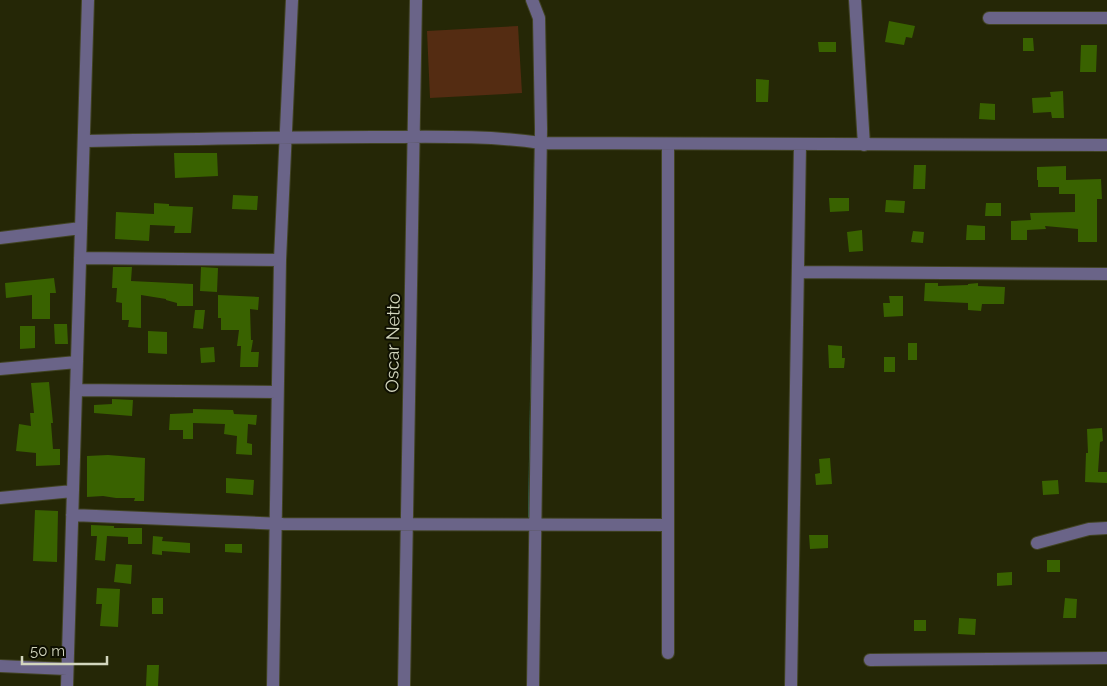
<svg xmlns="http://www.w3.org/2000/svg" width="1107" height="686" viewBox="0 0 1107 686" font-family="Raleway,sans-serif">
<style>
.green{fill:#542c12}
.water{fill:#2c6f5d}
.building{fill:#396200}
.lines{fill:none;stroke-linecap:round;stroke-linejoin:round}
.minor-casing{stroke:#414323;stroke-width:14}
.minor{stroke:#6a6488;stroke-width:12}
.labels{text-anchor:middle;stroke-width:4;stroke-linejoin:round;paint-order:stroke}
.street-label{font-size:18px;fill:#d3d6be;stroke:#0e0f01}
</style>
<rect width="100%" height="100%" fill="#252706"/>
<path class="green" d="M 518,26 L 522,93 L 430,98 L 427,31 Z"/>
<path class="water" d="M 534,157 L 535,157 L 529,518 L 528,518 Z"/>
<path class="building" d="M 889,21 L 915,26 L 912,38 L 906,37 L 904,45 L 885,42 Z
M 1023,38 L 1033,38 L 1034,51 L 1023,51 Z
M 818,42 L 836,42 L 836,52 L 819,52 Z
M 1081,45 L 1097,45 L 1096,72 L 1080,72 Z
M 756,79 L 769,80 L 768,102 L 756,102 Z
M 1063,91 L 1064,118 L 1052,118 L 1051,112 L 1033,113 L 1032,98 L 1051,97 L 1050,92 Z
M 980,103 L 995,104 L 995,120 L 979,119 Z
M 174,153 L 217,153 L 218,176 L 175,178 Z
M 914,165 L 926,165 L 925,189 L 913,189 Z
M 1066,166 L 1066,180 L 1101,179 L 1102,199 L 1097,199 L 1097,242 L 1078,242 L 1078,229 L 1045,226 L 1046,229 L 1027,230 L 1027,240 L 1011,240 L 1011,221 L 1031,220 L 1030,213 L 1075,212 L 1075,194 L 1059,194 L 1059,187 L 1038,187 L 1038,180 L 1037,180 L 1037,167 Z
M 233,195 L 258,196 L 257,210 L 232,209 Z
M 829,198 L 849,198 L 849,211 L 830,212 Z
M 886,200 L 905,201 L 904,213 L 885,212 Z
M 154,203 L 169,204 L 169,206 L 193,207 L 191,233 L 174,233 L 175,226 L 150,225 L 149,241 L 115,239 L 116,212 L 154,214 Z
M 986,203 L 1001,203 L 1001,216 L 985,216 Z
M 967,225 L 985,226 L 985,240 L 966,240 Z
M 862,230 L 863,251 L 849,252 L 847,232 Z
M 913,231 L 924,232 L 923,243 L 911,242 Z
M 113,267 L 132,267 L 131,281 L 193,284 L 193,306 L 177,306 L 177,303 L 166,300 L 166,299 L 141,295 L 141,328 L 128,327 L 129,320 L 122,320 L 122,303 L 116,302 L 117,288 L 112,288 Z
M 201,267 L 218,268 L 217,292 L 200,291 Z
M 54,278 L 56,293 L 50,293 L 50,319 L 32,319 L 32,295 L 6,298 L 5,283 Z
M 925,283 L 938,283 L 938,286 L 968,285 L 968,284 L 978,283 L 978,286 L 1005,287 L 1004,304 L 982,304 L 981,311 L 968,310 L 968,303 L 924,301 Z
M 218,295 L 259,297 L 258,310 L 250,309 L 251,340 L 253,340 L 251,352 L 259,352 L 258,367 L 240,367 L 241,346 L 237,346 L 239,330 L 221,330 L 221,318 L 218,318 Z
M 889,296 L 903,296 L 903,316 L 884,317 L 883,303 L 890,303 Z
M 195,310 L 205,310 L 203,329 L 193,328 Z
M 54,324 L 67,324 L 68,344 L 55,344 Z
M 20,326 L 35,326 L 35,348 L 20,349 Z
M 148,331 L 167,332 L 167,354 L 148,353 Z
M 908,343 L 917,343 L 917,360 L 908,360 Z
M 828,345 L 842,346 L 842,358 L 845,358 L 844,368 L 829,368 Z
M 214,347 L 215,362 L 201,363 L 200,348 Z
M 884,357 L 895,357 L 895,372 L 884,372 Z
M 49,382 L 53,423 L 51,423 L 53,449 L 60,449 L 60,465 L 36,466 L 36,453 L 16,451 L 19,424 L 31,426 L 30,413 L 34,413 L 31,383 Z
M 112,399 L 133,400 L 132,416 L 94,413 L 94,405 L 112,404 Z
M 193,409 L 233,410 L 234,414 L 257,415 L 256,425 L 248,424 L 247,443 L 252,444 L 252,455 L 236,454 L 237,436 L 224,434 L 225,424 L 193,423 L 193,439 L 183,439 L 183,430 L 169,430 L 170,414 L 193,413 Z
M 1102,428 L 1103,441 L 1100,442 L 1098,472 L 1107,472 L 1107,483 L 1085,482 L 1086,453 L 1088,453 L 1087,429 Z
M 108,455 L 145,458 L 144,501 L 134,501 L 135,498 L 116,498 L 103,496 L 87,497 L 87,456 Z
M 830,458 L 832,484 L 816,485 L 815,474 L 820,473 L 819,459 Z
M 226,478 L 254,480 L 253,495 L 226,493 Z
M 1058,480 L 1059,494 L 1043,495 L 1042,481 Z
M 35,510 L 58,511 L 57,562 L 33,561 Z
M 91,525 L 114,526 L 114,528 L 142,528 L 142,544 L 128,544 L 128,537 L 107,536 L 105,561 L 95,560 L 97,536 L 91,536 Z
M 809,535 L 828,535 L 828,548 L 810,549 Z
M 153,536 L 163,537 L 162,541 L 190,543 L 190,553 L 162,551 L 162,555 L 152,554 Z
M 225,544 L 242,544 L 242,553 L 225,552 Z
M 1047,560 L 1060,560 L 1060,572 L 1047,572 Z
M 116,564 L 132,565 L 131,584 L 114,582 Z
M 1012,572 L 1012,585 L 997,586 L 997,573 Z
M 97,588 L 120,589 L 118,627 L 100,626 L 102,604 L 96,604 Z
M 152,598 L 163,598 L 163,614 L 152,614 Z
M 1065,598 L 1077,599 L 1076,618 L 1063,618 Z
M 959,618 L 976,619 L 975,635 L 958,634 Z
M 914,620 L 926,620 L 926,631 L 914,631 Z
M 147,665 L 159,665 L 158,686 L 146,686 Z"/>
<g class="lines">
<g class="minor-casing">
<path id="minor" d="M 532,0 L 539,18 L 541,129 L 533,686
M 855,0 L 864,145
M 989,18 L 1107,18
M 84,141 C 181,139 277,137 374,137 C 429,137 486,135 541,143 L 1107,145
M 0,238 L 81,228
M 80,258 L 280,260
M 798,272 L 1107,274
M 0,369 L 77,362
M 76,390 L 277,392
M 0,498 L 73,491
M 72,515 L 283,524 L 668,525
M 1037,543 L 1089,529 L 1107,528
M 668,653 L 668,144
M 870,660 L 1107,658
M 0,666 L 67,669
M 67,686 L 88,0
M 273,686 L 280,260 L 292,0
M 404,686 L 416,0
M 791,686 L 800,145"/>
</g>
<use href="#minor" class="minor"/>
</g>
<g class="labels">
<g class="street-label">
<text transform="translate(393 343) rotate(-89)" y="6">Oscar Netto</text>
</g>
</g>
<path d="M22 656v8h85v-8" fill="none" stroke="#d3d6be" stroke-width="2.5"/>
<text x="30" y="656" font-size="15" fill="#d3d6be" stroke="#0e0f01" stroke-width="4" paint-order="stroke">50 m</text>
</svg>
